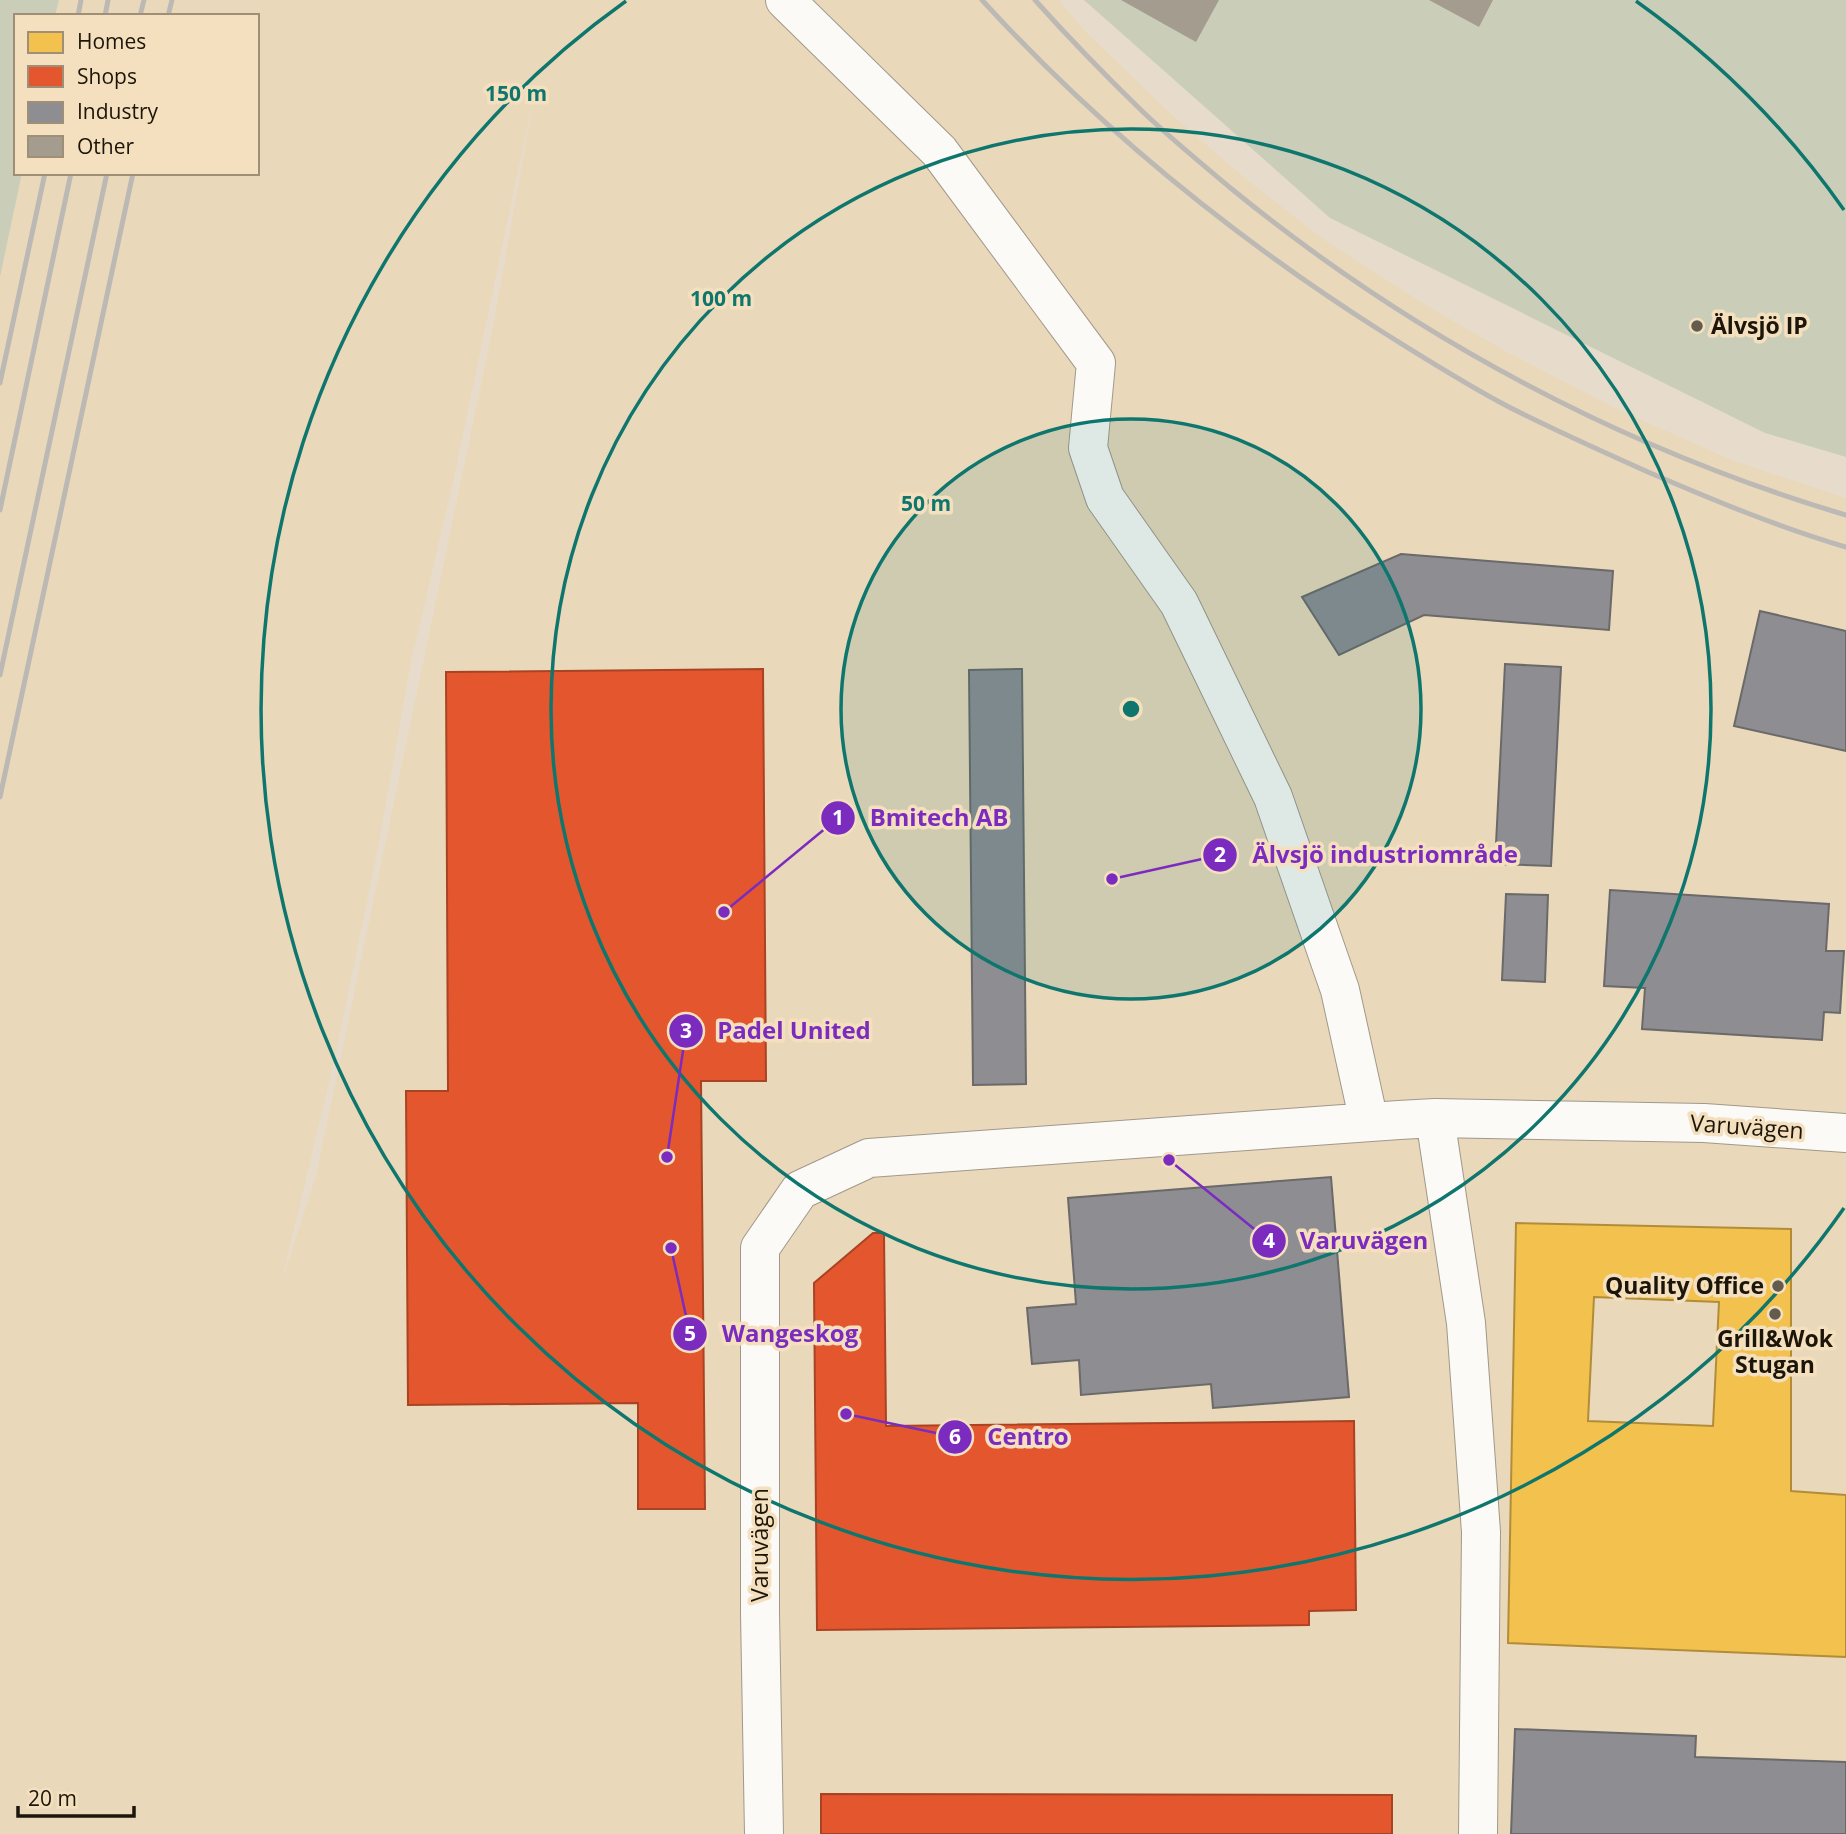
<svg xmlns="http://www.w3.org/2000/svg" width="1846" height="1834" viewBox="0 0 1846 1834" font-family="'Open Sans',sans-serif">
<style>
.built{fill:#ead8ba;fill-rule:evenodd}
.green{fill:#caceb9}
.homes{fill:#f2c14e;stroke:#b28d39;stroke-width:2;fill-rule:evenodd}
.shops{fill:#e4572e;stroke:#a84323;stroke-width:2}
.industry{fill:#8d8d92;stroke:#6b6969;stroke-width:2}
.building{fill:#a49c8e}
.lines{fill:none;stroke-linecap:round;stroke-linejoin:round}
.minor-casing{stroke:#a1988b;stroke-width:40}
.minor{stroke:#fbfaf7;stroke-width:38}
.rail{stroke:#bcb9b5;stroke-width:5}
.ring{fill:none;stroke:#0f766e;stroke-width:3.5}
.poi-dot{fill:#635b4d;stroke:#f4e0be;stroke-width:2.5}
.labels{text-anchor:middle;stroke-width:7;stroke-linejoin:round;paint-order:stroke}
.poi-label{font-size:23px;font-weight:bold;fill:#1c1509;stroke:#f4e0be;text-anchor:start}
.street-label{font-size:23px;fill:#1c1509;stroke:#f4e0be}
.centre{fill:#0f766e;stroke:#f4e0be;stroke-width:3.5}
.ring-label{font-size:21px;text-anchor:middle;font-weight:bold;fill:#0f766e;stroke:#f4e0be;stroke-width:7;stroke-linejoin:round;paint-order:stroke}
.leader{fill:none;stroke:#7b2cbf;stroke-width:2.5}
.callout-dot{fill:#7b2cbf;stroke:#f4e0be;stroke-width:2.5}
.mark-label{font-size:21px;text-anchor:middle;font-weight:bold;fill:#fff}
.callout-label{font-size:24px;text-anchor:middle;font-weight:bold;fill:#7b2cbf;stroke:#f4e0be;stroke-width:7;stroke-linejoin:round;paint-order:stroke}
</style>
<rect width="100%" height="100%" fill="#e7dccb"/>
<path class="built" d="M 59,0 L 1059,0 L 1084,30 L 1171,114 L 1245,178 L 1323,239 L 1426,305 L 1505,351 L 1619,410 L 1734,461 L 1846,498 L 1846,1834 L 0,1834 L 0,277 L 22,173 L 257,173 L 257,16 L 55,16 ZM 536,85 L 493,327 L 316,1176 L 281,1284 L 337,1048 L 380,837 L 411,662 L 453,482 Z"/>
<path class="green" d="M 0,0 L 59,0 L 55,16 L 16,16 L 16,173 L 22,173 L 0,277 Z
M 1084,0 L 1846,0 L 1846,457 L 1765,433 L 1330,218 Z"/>
<path class="homes" d="M 1516,1223 L 1791,1229 L 1791,1491 L 1846,1495 L 1846,1657 L 1508,1643 ZM 1594,1297 L 1719,1302 L 1713,1426 L 1588,1421 Z"/>
<path class="shops" d="M 763,669 L 766,1081 L 701,1081 L 705,1509 L 638,1509 L 638,1403 L 408,1405 L 406,1091 L 448,1091 L 446,672 Z
M 873,1233 L 884,1233 L 886,1426 L 1354,1421 L 1356,1610 L 1309,1611 L 1309,1625 L 817,1630 L 814,1283 Z
M 821,1794 L 1392,1795 L 1392,1834 L 821,1834 Z"/>
<path class="industry" d="M 1401,554 L 1613,571 L 1609,630 L 1424,615 L 1339,655 L 1302,597 Z
M 1760,611 L 1846,631 L 1846,751 L 1734,726 Z
M 1505,664 L 1561,667 L 1551,866 L 1495,864 Z
M 1022,669 L 1026,1084 L 973,1085 L 969,670 Z
M 1610,890 L 1829,904 L 1826,951 L 1844,951 L 1840,1013 L 1824,1012 L 1822,1040 L 1642,1029 L 1645,988 L 1604,986 Z
M 1506,894 L 1548,895 L 1545,982 L 1502,980 Z
M 1331,1177 L 1349,1397 L 1213,1408 L 1211,1384 L 1081,1395 L 1079,1360 L 1032,1364 L 1027,1308 L 1076,1304 L 1068,1198 Z
M 1515,1729 L 1696,1736 L 1695,1757 L 1846,1762 L 1846,1834 L 1511,1834 Z"/>
<path class="building" d="M 1121,0 L 1219,0 L 1196,42 Z
M 1429,0 L 1493,0 L 1479,27 Z"/>
<g class="lines">
<g class="minor-casing">
<path id="minor" d="M 785,0 L 939,151 L 1096,363 L 1088,448 L 1105,498 L 1179,603 L 1273,797 L 1340,990 L 1369,1122
M 1435,1118 L 1466,1323 L 1481,1532 L 1478,1834
M 764,1834 L 760,1613 L 760,1248 L 800,1190 L 869,1158 L 1399,1120 L 1435,1118 L 1704,1123 L 1846,1133"/>
</g>
<use href="#minor" class="minor"/>
<path class="rail" d="M 982,0 C 1099,128 1235,238 1381,331 C 1423,357 1465,384 1509,407 C 1554,430 1601,451 1648,472 C 1713,500 1778,527 1846,547
M 1035,0 C 1069,38 1105,75 1141,110 C 1170,138 1202,164 1233,190 C 1413,337 1623,449 1846,515
M 78,16 L 81,0
M 105,16 L 108,0
M 140,16 L 144,0
M 168,16 L 172,0
M 0,383 L 45,173
M 0,510 L 71,173
M 0,675 L 107,173
M 0,797 L 133,173"/>
</g>
<circle cx="1131" cy="709" r="290" fill="#0f766e" fill-opacity=".12"/>
<g class="ring">
<circle cx="1131" cy="709" r="290"/>
<circle cx="1131" cy="709" r="580"/>
<path d="M1844 1208A870 870 0 1 1 626 1M1636 1A870 870 0 0 1 1844 210"/>
</g>
<g class="poi-dot">
<circle cx="1697" cy="326" r="7"/>
<circle cx="1778" cy="1286" r="7"/>
<circle cx="1775" cy="1314" r="7"/>
</g>
<g class="labels">
<g class="poi-label">
<text x="1711" y="334">Älvsjö IP</text>
<text x="1764" y="1294" text-anchor="end">Quality Office</text>
<text x="1775" y="1347" text-anchor="middle">Grill&amp;Wok<tspan x="1775" dy="26">Stugan</tspan></text>
</g>
<g class="street-label">
<text transform="translate(1747 1127) rotate(4)" y="8">Varuvägen</text>
<text transform="translate(760 1545) rotate(-90)" y="8">Varuvägen</text>
</g>
</g>
<circle cx="1131" cy="709" r="10" class="centre"/>
<g class="ring-label">
<text x="516" y="101">150 m</text>
<text x="721" y="306">100 m</text>
<text x="926" y="511">50 m</text>
</g>
<path class="leader" d="M724 912L838 818M1112 879L1220 855M667 1157L686 1031M1169 1160L1269 1241M671 1248L690 1334M846 1414L955 1437"/>
<g class="callout-dot">
<circle cx="724" cy="912" r="7"/>
<circle cx="1112" cy="879" r="7"/>
<circle cx="667" cy="1157" r="7"/>
<circle cx="1169" cy="1160" r="7"/>
<circle cx="671" cy="1248" r="7"/>
<circle cx="846" cy="1414" r="7"/>
<circle cx="838" cy="818" r="18"/>
<circle cx="1220" cy="855" r="18"/>
<circle cx="686" cy="1031" r="18"/>
<circle cx="1269" cy="1241" r="18"/>
<circle cx="690" cy="1334" r="18"/>
<circle cx="955" cy="1437" r="18"/>
</g>
<g class="mark-label">
<text x="838" y="825">1</text>
<text x="1220" y="862">2</text>
<text x="686" y="1038">3</text>
<text x="1269" y="1248">4</text>
<text x="690" y="1341">5</text>
<text x="955" y="1444">6</text>
</g>
<g class="callout-label">
<text x="939" y="826">Bmitech AB</text>
<text x="1385" y="863">Älvsjö industriområde</text>
<text x="794" y="1039">Padel United</text>
<text x="1364" y="1249">Varuvägen</text>
<text x="790" y="1342">Wangeskog</text>
<text x="1028" y="1445">Centro</text>
</g>
<rect x="14" y="14" width="245" height="161" fill="#f4e0be" stroke="#9e8f76" stroke-width="2"/>
<rect x="28" y="32" width="35" height="21" fill="#f2c14e" stroke="#9e8f76" stroke-width="2"/>
<text x="77" y="49" font-size="21" fill="#1c1509">Homes</text>
<rect x="28" y="66" width="35" height="21" fill="#e4572e" stroke="#9e8f76" stroke-width="2"/>
<text x="77" y="84" font-size="21" fill="#1c1509">Shops</text>
<rect x="28" y="102" width="35" height="21" fill="#8d8d92" stroke="#9e8f76" stroke-width="2"/>
<text x="77" y="119" font-size="21" fill="#1c1509">Industry</text>
<rect x="28" y="136" width="35" height="21" fill="#a49c8e" stroke="#9e8f76" stroke-width="2"/>
<text x="77" y="154" font-size="21" fill="#1c1509">Other</text>
<path d="M18 1806v10h116v-10" fill="none" stroke="#1c1509" stroke-width="3.5"/>
<text x="28" y="1806" font-size="21" fill="#1c1509" stroke="#f4e0be" stroke-width="5" paint-order="stroke">20 m</text>
</svg>
